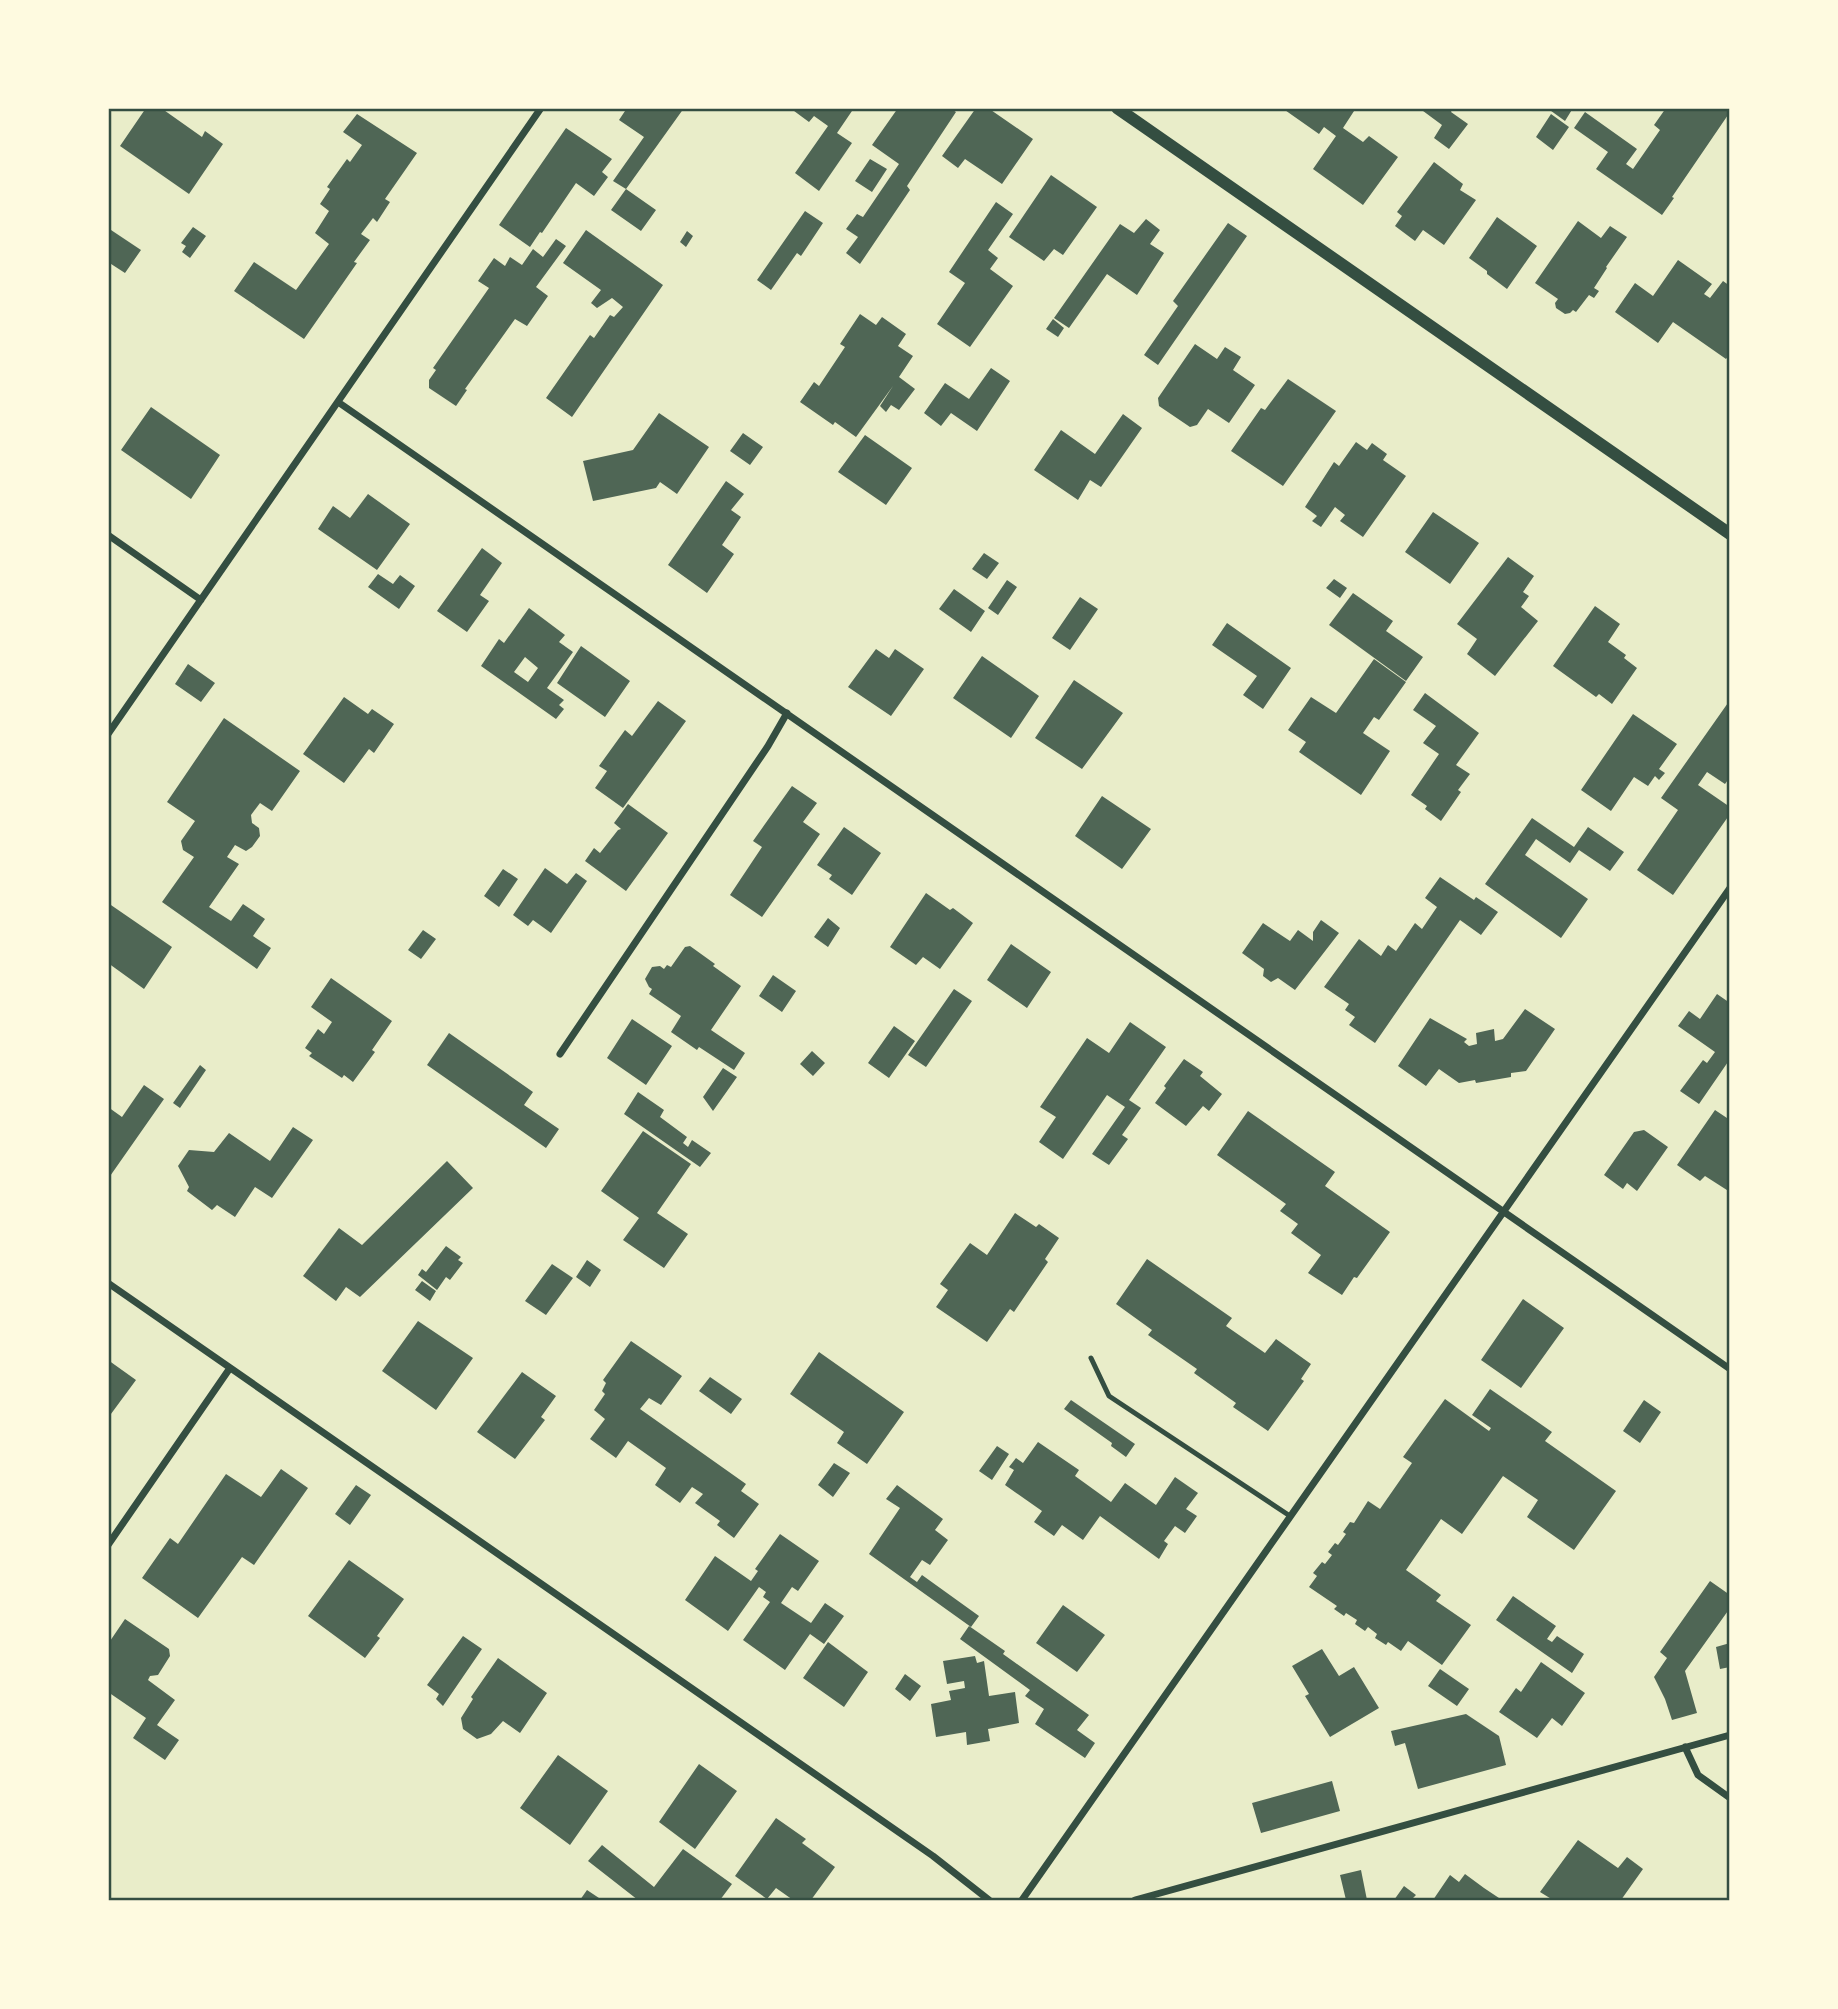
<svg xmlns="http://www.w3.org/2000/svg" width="1838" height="2009" viewBox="0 0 1838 2009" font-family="Overpass,sans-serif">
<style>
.building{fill:#4f6655;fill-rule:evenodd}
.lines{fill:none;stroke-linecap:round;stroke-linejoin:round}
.service{stroke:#344e41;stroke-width:5}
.minor{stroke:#344e41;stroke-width:7}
.tertiary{stroke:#344e41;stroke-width:12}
.neatline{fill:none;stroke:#344e41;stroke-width:2.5}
</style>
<rect width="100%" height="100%" fill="#e9edc9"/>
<path class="building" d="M 146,108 L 161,108 L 202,137 L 205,131 L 223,144 L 189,194 L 120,146 Z
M 627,108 L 684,108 L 626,189 L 613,181 L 644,137 L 619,120 Z
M 790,108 L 854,108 L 837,133 L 852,143 L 819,191 L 795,173 L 828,126 L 814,116 L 809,122 Z
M 898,108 L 950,108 L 956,112 L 907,186 L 910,190 L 860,264 L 846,253 L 858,237 L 846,229 L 857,214 L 863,217 L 899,164 L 872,145 Z
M 976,108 L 988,108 L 1033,139 L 1002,184 L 965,159 L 958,168 L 942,156 Z
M 1282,108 L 1356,108 L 1343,128 L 1363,142 L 1369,136 L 1398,157 L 1363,205 L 1313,169 L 1336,136 L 1324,127 L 1319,134 Z
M 1419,108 L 1453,108 L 1451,112 L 1468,124 L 1449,149 L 1434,138 L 1442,125 Z
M 1547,108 L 1573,108 L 1565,121 Z
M 1666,108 L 1730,108 L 1730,112 L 1672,197 L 1674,198 L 1662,215 L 1596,169 L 1608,152 L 1574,128 L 1585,112 L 1637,149 L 1626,164 L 1633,169 L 1660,130 L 1654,125 Z
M 357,114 L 417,153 L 385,199 L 390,202 L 377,222 L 373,218 L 361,234 L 370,240 L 354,262 L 357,263 L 304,339 L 234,291 L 254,262 L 296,290 L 329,244 L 315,233 L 329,211 L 320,204 L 330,189 L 327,187 L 347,159 L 350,162 L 362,145 L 343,132 Z
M 1551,114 L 1569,127 L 1553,150 L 1536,137 Z
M 566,128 L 612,159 L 602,172 L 608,177 L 594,196 L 576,183 L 542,233 L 540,232 L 530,247 L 499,225 Z
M 870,159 L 887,169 L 872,192 L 855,181 Z
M 1434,162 L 1463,184 L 1460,190 L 1476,200 L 1444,245 L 1423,230 L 1415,241 L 1395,226 L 1402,216 L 1397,212 Z
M 1051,175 L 1097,207 L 1063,255 L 1054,249 L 1044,261 L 1009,237 Z
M 626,189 L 656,210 L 641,231 L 611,210 Z
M 996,202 L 1013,214 L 988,250 L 998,258 L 990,269 L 1013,286 L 970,347 L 937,324 L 965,283 L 949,272 Z
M 805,211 L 823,223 L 801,256 L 797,253 L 771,290 L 757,280 Z
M 1497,217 L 1537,246 L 1507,289 L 1487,274 L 1487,271 L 1469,258 Z
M 1146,219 L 1160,230 L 1150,244 L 1164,253 L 1137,295 L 1107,274 L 1069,328 L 1054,318 L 1120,224 L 1134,233 Z
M 1578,221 L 1601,238 L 1610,226 L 1627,237 L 1606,267 L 1607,268 L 1594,288 L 1599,291 L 1594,298 L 1589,295 L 1576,312 L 1573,310 L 1570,313 L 1565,314 L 1556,308 L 1555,303 L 1558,299 L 1535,283 Z
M 1228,223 L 1247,236 L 1158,365 L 1144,355 L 1178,306 L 1173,301 Z
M 193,227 L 206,236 L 190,258 L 182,252 L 186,246 L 181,243 Z
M 108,228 L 141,250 L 125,273 L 108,262 Z
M 586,230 L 663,285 L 572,417 L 546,398 L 590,335 L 594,338 L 610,315 L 614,317 L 623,307 L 612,298 L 597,308 L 591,303 L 601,290 L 563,263 Z
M 687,231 L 693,236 L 686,247 L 680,242 Z
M 556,239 L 566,246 L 536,287 L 548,296 L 527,326 L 515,319 L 465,389 L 467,390 L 456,406 L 429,388 L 429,380 L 436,370 L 433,368 L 489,288 L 478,281 L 494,258 L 505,266 L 510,257 L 522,265 L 533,249 L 543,257 Z
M 1678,260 L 1712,284 L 1704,294 L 1710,298 L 1723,281 L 1730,286 L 1730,354 L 1726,359 L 1673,322 L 1658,343 L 1615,312 L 1635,283 L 1653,296 Z
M 860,314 L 876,325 L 882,317 L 906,334 L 898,346 L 913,356 L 899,377 L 915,389 L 899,410 L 891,405 L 886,412 L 880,406 L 893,386 L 856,437 L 835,422 L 833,425 L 800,402 L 814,382 L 819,386 L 845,347 L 840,344 Z
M 1053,319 L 1064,328 L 1058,337 L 1046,329 Z
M 1195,344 L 1217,359 L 1225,347 L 1241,357 L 1233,370 L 1255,385 L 1229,423 L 1208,409 L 1197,425 L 1190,427 L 1159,406 L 1158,398 Z
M 991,368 L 1010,381 L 977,431 L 951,413 L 941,426 L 924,413 L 945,383 L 969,399 Z
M 1288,379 L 1336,411 L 1283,486 L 1231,451 L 1261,408 L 1265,410 Z
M 151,407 L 220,455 L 191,499 L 121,450 Z
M 659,413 L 709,447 L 677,494 L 660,482 L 656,488 L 593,501 L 583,461 L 633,450 Z
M 1123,414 L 1142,428 L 1101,487 L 1090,480 L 1078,500 L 1034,470 L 1061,430 L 1095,454 Z
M 743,433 L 763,447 L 750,465 L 730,451 Z
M 865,435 L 912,468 L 886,505 L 838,472 Z
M 1356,442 L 1367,450 L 1372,443 L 1387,454 L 1383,460 L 1406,476 L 1363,537 L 1340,521 L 1345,515 L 1335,507 L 1321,527 L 1312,521 L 1317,516 L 1305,507 L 1334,462 L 1339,466 Z
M 726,481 L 744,494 L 731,510 L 741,517 L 722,545 L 734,554 L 707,593 L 668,565 Z
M 368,494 L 410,524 L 377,570 L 318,529 L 333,506 L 350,518 Z
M 1433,512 L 1479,543 L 1450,584 L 1405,552 Z
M 482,548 L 502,563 L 480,595 L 489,601 L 467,632 L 437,611 Z
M 984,553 L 999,563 L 987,579 L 972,569 Z
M 1508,557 L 1534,576 L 1523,592 L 1529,596 L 1521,607 L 1538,621 L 1495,676 L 1467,654 L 1477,639 L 1457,624 Z
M 378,574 L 393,584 L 400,575 L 415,586 L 399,609 L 368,587 Z
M 1334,579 L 1347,588 L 1340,598 L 1326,588 Z
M 1007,580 L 1017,587 L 998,615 L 988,608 Z
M 954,589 L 985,611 L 971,632 L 939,609 Z
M 1353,593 L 1393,621 L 1386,631 L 1423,657 L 1406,681 L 1329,625 Z
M 1080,597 L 1098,609 L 1070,650 L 1052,638 Z
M 1595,606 L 1620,624 L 1608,642 L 1626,655 L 1624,658 L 1637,668 L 1612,704 L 1599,694 L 1596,697 L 1553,666 Z
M 529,608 L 565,635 L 559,642 L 573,652 L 547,688 L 564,700 L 559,705 L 564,709 L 556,719 L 481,666 L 499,639 L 504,643 ZM 525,657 L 538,668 L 528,682 L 514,672 Z
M 1227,623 L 1291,668 L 1263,709 L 1243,695 L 1257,676 L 1212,645 Z
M 581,646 L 630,681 L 605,717 L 557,683 Z
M 876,649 L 889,658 L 895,649 L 924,669 L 891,716 L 848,687 Z
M 982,656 L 1039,696 L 1011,738 L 953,698 Z
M 1374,659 L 1406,682 L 1379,720 L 1374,717 L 1363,733 L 1390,751 L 1361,795 L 1299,752 L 1306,742 L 1288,730 L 1311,697 L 1336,713 Z
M 188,664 L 215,683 L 201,702 L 175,684 Z
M 1074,680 L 1123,713 L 1082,769 L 1035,738 Z
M 1425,693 L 1479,733 L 1456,765 L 1470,774 L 1458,790 L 1461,792 L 1441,821 L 1425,809 L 1427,806 L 1411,795 L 1439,754 L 1423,743 L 1436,726 L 1413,710 Z
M 344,697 L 368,714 L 372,709 L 394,724 L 374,753 L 369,749 L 344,783 L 303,754 Z
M 1730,700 L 1730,777 L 1725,784 L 1707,772 L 1698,785 L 1730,807 L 1730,814 L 1673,895 L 1637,870 L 1678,810 L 1661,798 Z
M 658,701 L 686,721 L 623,808 L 595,788 L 607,771 L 599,766 L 625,730 L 632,736 Z
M 1633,714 L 1677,744 L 1659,769 L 1665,773 L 1659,780 L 1655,776 L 1648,786 L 1634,777 L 1611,811 L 1581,790 Z
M 224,718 L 300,771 L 272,811 L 260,803 L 251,815 L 252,823 L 259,828 L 260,836 L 252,847 L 246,851 L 235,845 L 227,857 L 239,864 L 209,907 L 231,921 L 243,904 L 265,919 L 253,936 L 271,948 L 257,969 L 162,902 L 194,857 L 183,850 L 181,841 L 195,821 L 167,802 Z
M 792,786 L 817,803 L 803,822 L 820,834 L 762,917 L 730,895 L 762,847 L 753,841 Z
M 1102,796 L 1151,829 L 1122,869 L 1075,836 Z
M 628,804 L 668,833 L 626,891 L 585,861 L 594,848 L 600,853 L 618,830 L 621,829 L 614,823 Z
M 1532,818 L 1574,847 L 1588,827 L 1624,852 L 1610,871 L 1579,850 L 1570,863 L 1536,839 L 1525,855 L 1588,899 L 1561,938 L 1485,884 Z
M 844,827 L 881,853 L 852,895 L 829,879 L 832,875 L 817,865 Z
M 545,868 L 567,884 L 576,873 L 587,881 L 551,933 L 533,920 L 528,926 L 513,915 Z
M 503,869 L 518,879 L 499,907 L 484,896 Z
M 1440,877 L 1474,900 L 1476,897 L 1498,912 L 1481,935 L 1460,920 L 1375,1043 L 1349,1025 L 1355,1017 L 1345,1010 L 1349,1004 L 1324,987 L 1359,939 L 1381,956 L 1388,945 L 1396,951 L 1415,923 L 1422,929 L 1437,907 L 1425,898 Z
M 926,893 L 950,910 L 953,908 L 973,923 L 940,969 L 923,957 L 916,965 L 890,947 Z
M 108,903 L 172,947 L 144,989 L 108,963 Z
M 828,918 L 840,928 L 828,947 L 814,937 Z
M 1321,920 L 1339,933 L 1295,990 L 1278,978 L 1271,982 L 1263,976 L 1264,969 L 1242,953 L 1263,923 L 1290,941 L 1298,930 L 1313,941 L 1313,932 Z
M 423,930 L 436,939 L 421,959 L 408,950 Z
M 1011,944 L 1051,972 L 1027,1008 L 987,980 Z
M 690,946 L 715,964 L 713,966 L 741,986 L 711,1030 L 745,1053 L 734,1070 L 699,1047 L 697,1050 L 671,1032 L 681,1016 L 649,994 L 652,989 L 649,987 L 645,979 L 652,967 L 660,966 L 664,969 L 667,965 L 671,967 L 685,947 Z
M 773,975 L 796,991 L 782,1012 L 759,996 Z
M 331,978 L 392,1021 L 372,1050 L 375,1052 L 353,1082 L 344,1075 L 342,1078 L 309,1056 L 312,1053 L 305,1048 L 318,1029 L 324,1034 L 332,1022 L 311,1007 Z
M 954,989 L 972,1001 L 926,1067 L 908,1055 Z
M 1717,994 L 1730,1003 L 1730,1059 L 1699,1104 L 1680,1091 L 1703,1060 L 1707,1063 L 1715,1052 L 1678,1026 L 1689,1011 L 1700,1019 Z
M 1525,1009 L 1555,1029 L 1526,1071 L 1511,1073 L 1511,1077 L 1476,1083 L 1475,1080 L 1459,1083 L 1439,1069 L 1426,1086 L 1398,1066 L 1430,1018 L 1467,1039 L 1464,1042 L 1469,1046 L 1477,1044 L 1476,1033 L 1494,1029 L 1495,1041 L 1503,1039 Z
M 632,1019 L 672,1046 L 646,1085 L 607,1058 Z
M 1130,1022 L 1166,1047 L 1129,1100 L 1141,1108 L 1122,1135 L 1128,1139 L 1109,1165 L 1092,1154 L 1125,1107 L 1107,1095 L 1063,1159 L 1039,1142 L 1056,1117 L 1040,1107 L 1087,1038 L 1109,1053 Z
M 894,1026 L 915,1041 L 889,1078 L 868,1063 Z
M 449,1033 L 533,1092 L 524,1105 L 559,1129 L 546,1148 L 427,1065 Z
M 812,1051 L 825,1063 L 813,1076 L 800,1064 Z
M 1184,1059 L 1203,1072 L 1200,1076 L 1222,1094 L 1209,1111 L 1203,1106 L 1186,1126 L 1155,1103 L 1166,1088 L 1164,1086 Z
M 200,1065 L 206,1070 L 180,1108 L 173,1103 Z
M 723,1068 L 737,1077 L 713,1111 L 703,1097 Z
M 144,1085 L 164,1099 L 108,1179 L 108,1107 L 122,1117 Z
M 638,1092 L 664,1110 L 660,1117 L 687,1137 L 683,1143 L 688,1147 L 692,1140 L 711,1153 L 700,1167 L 624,1114 Z
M 1715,1110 L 1730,1120 L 1730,1192 L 1705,1176 L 1700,1181 L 1677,1165 Z
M 1248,1111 L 1335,1172 L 1325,1186 L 1390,1232 L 1357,1278 L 1354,1277 L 1342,1295 L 1308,1273 L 1321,1255 L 1291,1233 L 1298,1224 L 1280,1211 L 1286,1204 L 1217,1155 Z
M 293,1127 L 313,1140 L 272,1198 L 255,1187 L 235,1217 L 217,1205 L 212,1210 L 187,1191 L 189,1187 L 178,1166 L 189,1150 L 214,1152 L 229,1133 L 270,1161 Z
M 1644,1130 L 1668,1147 L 1637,1191 L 1627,1183 L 1623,1189 L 1604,1175 L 1634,1132 Z
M 643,1131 L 691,1164 L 657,1213 L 688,1234 L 664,1268 L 623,1240 L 639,1218 L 601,1191 Z
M 447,1161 L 473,1188 L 360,1297 L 346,1287 L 336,1301 L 303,1276 L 339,1228 L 362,1245 Z
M 1015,1213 L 1036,1227 L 1039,1224 L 1059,1238 L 1045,1259 L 1048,1262 L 1014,1312 L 1010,1309 L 987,1342 L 936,1307 L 948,1290 L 940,1284 L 970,1243 L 987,1255 Z
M 446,1246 L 461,1257 L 458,1260 L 463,1263 L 450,1280 L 446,1277 L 437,1290 L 418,1275 L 422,1269 L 426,1272 Z
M 1147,1259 L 1232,1318 L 1226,1326 L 1265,1353 L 1276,1339 L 1311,1364 L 1301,1379 L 1304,1381 L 1268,1431 L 1233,1407 L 1236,1403 L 1194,1373 L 1197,1369 L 1148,1335 L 1152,1330 L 1116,1304 Z
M 587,1260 L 601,1270 L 590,1287 L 576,1277 Z
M 552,1264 L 573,1278 L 546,1315 L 525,1301 Z
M 422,1281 L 436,1291 L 430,1301 L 415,1290 Z
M 1523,1299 L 1564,1328 L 1521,1388 L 1481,1360 Z
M 418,1321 L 473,1358 L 436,1410 L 382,1371 Z
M 631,1341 L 682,1376 L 661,1405 L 649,1398 L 640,1409 L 746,1484 L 741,1491 L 759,1504 L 734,1538 L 717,1525 L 720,1521 L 695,1503 L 703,1494 L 692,1487 L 680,1503 L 655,1485 L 666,1468 L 628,1441 L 616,1458 L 590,1439 L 605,1419 L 594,1410 L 605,1394 L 602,1391 L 606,1383 L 603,1380 Z
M 819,1352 L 904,1412 L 867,1464 L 837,1443 L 844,1432 L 790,1394 Z
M 108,1360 L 136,1380 L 108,1418 Z
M 522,1372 L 556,1396 L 541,1417 L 545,1420 L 515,1459 L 477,1432 Z
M 710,1377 L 742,1399 L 731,1414 L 699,1391 Z
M 1490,1389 L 1552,1432 L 1545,1441 L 1616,1491 L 1574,1550 L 1527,1517 L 1538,1500 L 1503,1476 L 1462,1534 L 1441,1519 L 1406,1570 L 1441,1595 L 1436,1601 L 1471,1625 L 1442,1665 L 1408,1641 L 1401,1651 L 1388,1642 L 1386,1645 L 1375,1638 L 1377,1634 L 1368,1627 L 1365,1631 L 1355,1624 L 1357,1620 L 1346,1613 L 1344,1616 L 1334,1609 L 1337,1606 L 1309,1587 L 1317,1576 L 1313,1573 L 1322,1562 L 1325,1564 L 1332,1555 L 1328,1552 L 1335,1543 L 1338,1545 L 1346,1534 L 1343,1532 L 1350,1522 L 1354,1523 L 1368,1501 L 1380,1509 L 1412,1463 L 1403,1457 L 1445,1399 L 1489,1431 L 1491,1428 L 1472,1415 Z
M 1071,1400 L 1135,1444 L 1126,1457 L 1111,1446 L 1112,1443 L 1064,1409 Z
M 1644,1400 L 1661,1412 L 1640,1443 L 1623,1431 Z
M 1038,1442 L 1079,1470 L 1075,1476 L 1111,1502 L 1125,1483 L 1156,1505 L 1175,1477 L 1198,1493 L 1186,1509 L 1197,1516 L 1185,1533 L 1175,1526 L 1164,1541 L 1168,1544 L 1159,1559 L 1100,1516 L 1083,1540 L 1062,1525 L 1054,1536 L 1034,1522 L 1042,1511 L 1005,1485 L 1014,1470 L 1009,1467 L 1016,1458 L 1023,1463 Z
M 997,1446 L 1009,1454 L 992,1480 L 979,1471 Z
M 834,1463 L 850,1473 L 833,1497 L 818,1485 Z
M 281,1469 L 308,1488 L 254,1565 L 242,1557 L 198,1618 L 142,1578 L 170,1538 L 178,1544 L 226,1474 L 261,1497 Z
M 356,1485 L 371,1495 L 350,1525 L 335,1514 Z
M 897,1485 L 943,1519 L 935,1530 L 948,1540 L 930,1565 L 922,1560 L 910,1577 L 917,1582 L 922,1575 L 979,1616 L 971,1627 L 869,1554 L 900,1508 L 886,1499 Z
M 780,1534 L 819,1561 L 798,1591 L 792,1587 L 781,1603 L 811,1623 L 825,1603 L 844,1616 L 824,1644 L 810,1634 L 785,1670 L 743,1640 L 770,1602 L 763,1597 L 766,1592 L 759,1587 L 728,1631 L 685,1600 L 715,1556 L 751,1581 L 758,1571 L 755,1569 Z
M 349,1560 L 404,1599 L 377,1636 L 380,1638 L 365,1658 L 308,1616 Z
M 1710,1581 L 1730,1595 L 1730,1608 L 1685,1671 L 1697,1713 L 1672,1720 L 1665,1699 L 1654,1677 L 1667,1658 L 1660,1652 Z
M 1513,1596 L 1556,1626 L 1547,1639 L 1552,1642 L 1557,1636 L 1584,1654 L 1572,1673 L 1496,1620 Z
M 1063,1605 L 1105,1635 L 1077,1672 L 1036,1643 Z
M 125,1619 L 169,1649 L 170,1656 L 158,1675 L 150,1676 L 148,1680 L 175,1700 L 157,1725 L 179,1740 L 165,1760 L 133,1738 L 146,1718 L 108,1692 L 108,1644 Z
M 969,1626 L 1005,1651 L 1003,1654 L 1089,1715 L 1077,1730 L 1095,1743 L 1085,1758 L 1035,1724 L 1044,1709 L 1025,1696 L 1030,1690 L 960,1639 Z
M 463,1636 L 482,1649 L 443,1706 L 436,1699 L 439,1694 L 427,1685 Z
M 828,1642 L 868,1672 L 844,1707 L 803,1678 Z
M 1730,1643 L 1730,1667 L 1720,1669 L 1716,1647 Z
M 1322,1649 L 1339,1676 L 1354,1667 L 1379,1708 L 1330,1737 L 1305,1696 L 1309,1694 L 1292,1666 Z
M 975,1656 L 977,1663 L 984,1661 L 989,1696 L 1015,1692 L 1019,1723 L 988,1729 L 990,1741 L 967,1745 L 966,1732 L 936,1737 L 931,1704 L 951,1700 L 949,1691 L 965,1688 L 964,1681 L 947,1684 L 943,1661 Z
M 498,1658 L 547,1693 L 520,1733 L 503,1721 L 491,1734 L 477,1739 L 463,1729 L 461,1718 L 473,1699 L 471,1697 Z
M 1541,1662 L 1585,1693 L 1562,1726 L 1552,1718 L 1537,1738 L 1499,1712 L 1516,1688 L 1521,1692 Z
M 1440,1669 L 1469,1689 L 1457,1706 L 1428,1686 Z
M 905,1674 L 921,1686 L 910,1701 L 895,1689 Z
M 1466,1714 L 1499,1736 L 1506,1765 L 1418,1789 L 1405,1743 L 1395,1746 L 1391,1731 Z
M 558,1755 L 608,1791 L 570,1845 L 520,1808 Z
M 699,1764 L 737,1791 L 695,1849 L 659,1822 Z
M 1332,1781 L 1340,1811 L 1261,1833 L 1252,1803 Z
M 776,1818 L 806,1839 L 802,1843 L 835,1867 L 811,1900 L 793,1900 L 776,1888 L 767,1899 L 735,1876 Z
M 1578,1840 L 1618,1868 L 1627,1857 L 1643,1869 L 1621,1900 L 1553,1900 L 1540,1892 Z
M 602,1845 L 654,1887 L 683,1849 L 732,1884 L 720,1900 L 638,1900 L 588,1861 Z
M 1361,1870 L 1367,1900 L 1346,1900 L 1340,1875 Z
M 1465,1874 L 1484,1888 L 1502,1900 L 1433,1900 L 1450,1875 L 1459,1882 Z
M 1404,1886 L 1416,1895 L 1411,1900 L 1394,1900 Z
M 587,1890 L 602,1900 L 580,1900 Z"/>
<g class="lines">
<path class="service" d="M 1091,1358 L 1109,1396 L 1290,1516"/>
<path class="minor" d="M 338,402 L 1730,1369
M 108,535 L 201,600
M 108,734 L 541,108
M 560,1054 L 768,746 L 787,713
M 108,1283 L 933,1856 L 989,1900
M 108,1545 L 230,1368
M 1685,1747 L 1698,1775 L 1730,1798
M 1022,1900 L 1730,888
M 1135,1900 L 1730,1735"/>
<path class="tertiary" d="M 1117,108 L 1730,534"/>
</g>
<rect width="1838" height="2009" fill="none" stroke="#fefae0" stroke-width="220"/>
<rect x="110" y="110" width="1618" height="1789" class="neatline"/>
</svg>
